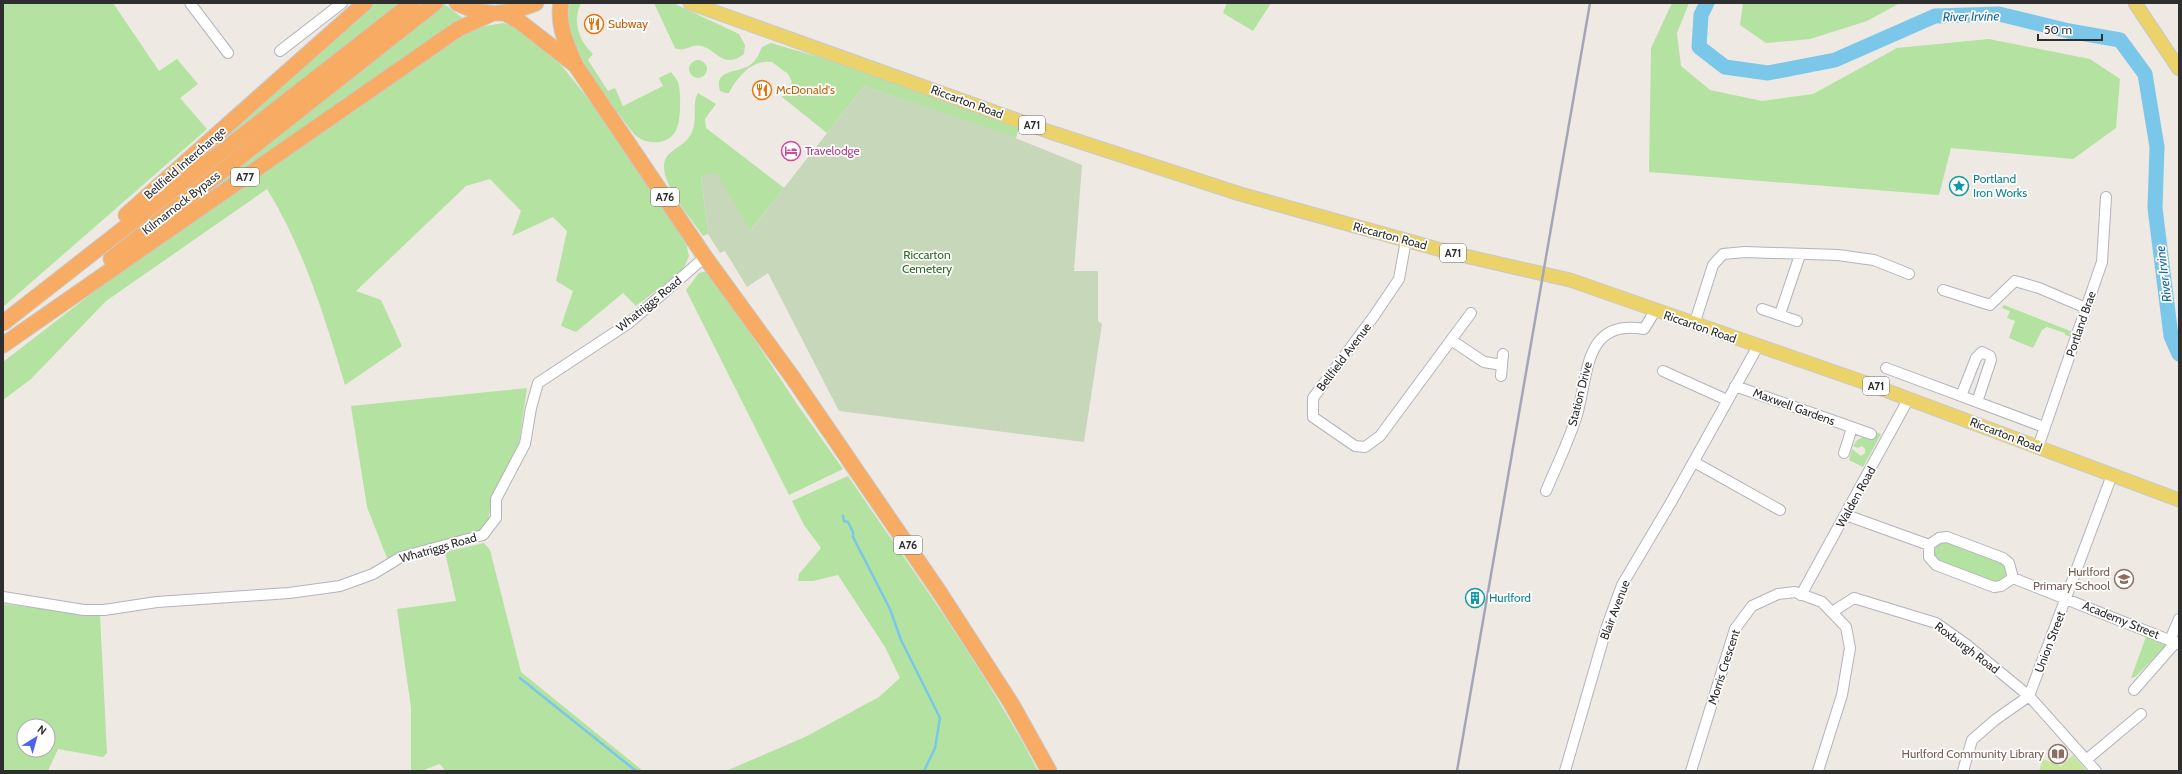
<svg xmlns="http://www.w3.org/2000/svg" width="2182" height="774" viewBox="0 0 2182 774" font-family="Cabin,sans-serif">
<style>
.green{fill:#b4e2a1;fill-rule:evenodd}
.cemetery{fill:#c7d7b9}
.pitch{fill:#c5e89e}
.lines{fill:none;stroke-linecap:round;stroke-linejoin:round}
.stream{stroke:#7bc7ea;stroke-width:2.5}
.river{stroke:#7bc7ea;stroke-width:15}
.minor-casing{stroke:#b2b3bd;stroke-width:12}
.major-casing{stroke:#c9c9c9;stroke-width:15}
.highway-casing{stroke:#c9c9c9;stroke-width:17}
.minor{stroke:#fff;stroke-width:10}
.major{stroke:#ebd36a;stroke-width:13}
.highway{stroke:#f7ab63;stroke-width:15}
.rail{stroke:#a4a6b7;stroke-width:2.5}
.labels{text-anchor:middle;stroke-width:3.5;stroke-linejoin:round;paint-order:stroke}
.shield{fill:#fff;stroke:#6d6d6d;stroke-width:1}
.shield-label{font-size:11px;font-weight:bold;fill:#2e2e2e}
.food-label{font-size:12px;fill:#c56008;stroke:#fff;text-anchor:start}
.street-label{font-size:12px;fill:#2e2e2e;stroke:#fff}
.hotel-label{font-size:12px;fill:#b23c85;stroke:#fff;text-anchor:start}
.culture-label{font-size:12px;fill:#0d838f;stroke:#fff;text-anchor:start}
.park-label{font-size:12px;fill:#2b6a1f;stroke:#fff}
.education-label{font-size:12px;fill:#785e54;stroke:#fff;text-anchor:end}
.water-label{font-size:13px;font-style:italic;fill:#14679c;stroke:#fff}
</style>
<rect width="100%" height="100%" fill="#eee9e2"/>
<path class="green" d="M 3,3 L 113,3 L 159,71 L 177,59 L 198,84 L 180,98 L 207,129 L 3,307 Z
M 374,3 L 405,3 L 190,171 L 187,168 Z
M 443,3 L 464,19 L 207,197 L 204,192 Z
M 570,3 L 581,3 C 572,21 579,41 593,54 L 588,60 L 608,91 L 615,88 L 623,106 L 663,86 L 659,78 L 671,72 C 673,75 676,78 678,82 C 681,91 681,118 677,128 C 670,146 646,146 634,134 C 611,103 559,43 570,3 Z
M 654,3 L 673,3 L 739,34 L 745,45 L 744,54 C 723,70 717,50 702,46 C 691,43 685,53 675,48 Z
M 1227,3 L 1271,3 L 1253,31 L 1223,13 Z
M 1672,3 L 1689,3 L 1677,33 L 1681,66 L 1710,90 L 1762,101 L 1813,94 L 1897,48 L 1989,39 L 2090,59 L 2120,79 L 2116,128 L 2073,159 L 1951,148 L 1939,195 L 1649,172 L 1651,48 Z
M 1743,3 L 1900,3 L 1867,21 L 1810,39 L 1766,43 L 1740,25 Z
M 503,23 L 518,27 L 536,41 L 562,66 L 601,115 L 686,243 L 689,256 L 683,270 L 636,306 L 623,293 L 576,332 L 561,326 L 573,291 L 556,281 L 567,231 L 553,217 L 512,236 L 521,211 L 490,179 L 466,186 L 356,291 L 381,300 L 402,346 L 345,385 C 325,318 304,249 267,189 L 106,301 L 31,379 L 3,400 L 3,362 L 192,216 L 425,56 L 474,28 Z
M 771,43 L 846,65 L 1019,127 L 1016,138 L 864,86 L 827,133 L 782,97 L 792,82 L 788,74 L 772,62 C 752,59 737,77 729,93 L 726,93 L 720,91 C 713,69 739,73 750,65 C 757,60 759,54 762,47 Z
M689 69a9 9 0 1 1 18 0a9 9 0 1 1-18 0Z
M 698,93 L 716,104 L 705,119 L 706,128 L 784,188 L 750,231 L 716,174 L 701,176 L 708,234 L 703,236 C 692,219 651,174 668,155 C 677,146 689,143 693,129 C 697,119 692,102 698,93 Z
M 707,271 L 713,276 L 797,404 L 843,469 L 789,495 L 686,290 L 699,273 Z
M 2004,305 L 2073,332 L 2072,337 L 2065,335 L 2065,333 L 2047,327 L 2042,330 L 2033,348 L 2009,338 L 2015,321 L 2007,318 L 2010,311 L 2002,308 Z
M 527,388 L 519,443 L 491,502 L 488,523 L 478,532 L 387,558 L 367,507 L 351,406 Z
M 1875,432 L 1881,434 L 1863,467 L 1849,460 L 1852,449 L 1861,456 L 1865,453 L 1865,449 L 1862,446 L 1858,448 L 1853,446 L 1857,440 Z
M 848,476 C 914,573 984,667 1038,771 L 726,771 L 805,737 L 879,697 L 900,678 L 885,647 L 838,575 L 813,581 L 798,581 L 799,574 L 821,548 L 804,525 L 792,501 Z
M 1940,541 L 1946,541 L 2005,564 L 2007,570 L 2005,578 L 1994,584 L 1940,564 L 1933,553 L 1935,546 Z
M 484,543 L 490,550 L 521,672 L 643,771 L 445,771 L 440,764 L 426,769 L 426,771 L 411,771 L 411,708 L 397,609 L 456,601 L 445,552 Z
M 3,604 L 100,615 L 107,753 L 103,757 L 58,749 L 48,771 L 3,771 ZM 24,726 L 48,726 L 48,750 L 24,750 Z
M 2146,637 L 2167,645 L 2164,653 L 2160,652 L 2135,677 L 2131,678 Z"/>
<path class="cemetery" d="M 864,86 L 996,130 L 1082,165 L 1074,271 L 1098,271 L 1098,321 L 1102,324 L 1084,442 L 839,411 L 768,273 L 747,287 L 725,251 L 720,253 L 708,234 L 701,176 L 716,173 L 751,230 Z"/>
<path class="pitch" d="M 2073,755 L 2087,771 L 2039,771 L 2043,759 L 2061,766 Z"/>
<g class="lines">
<path class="stream" d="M 843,516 L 844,521 L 848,522 L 853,532 L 853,537 L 890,609 L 901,640 L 940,718 L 935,748 L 924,771
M 520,678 L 636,771"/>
<path class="river" d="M 1707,3 L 1701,15 L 1699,47 L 1725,67 L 1768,73 L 1835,60 L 1935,16 L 1999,14 L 2069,31 L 2120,40 L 2145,74 L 2157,147 L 2155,208 L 2171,336 L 2179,354"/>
<g class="minor-casing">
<path id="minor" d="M 190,3 L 228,53
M 280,51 L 342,3
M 1406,240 L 1399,279 L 1374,316 L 1313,398 L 1313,417 L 1355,446 L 1365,447 L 1380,436 L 1471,313
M 1943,290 L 1990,305 L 2015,281 L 2039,288 L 2086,308
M 1762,309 L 1797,321
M 1780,314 L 1800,255
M 1694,325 L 1713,265 L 1723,254 L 1745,252 L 1838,255 L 1874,260 L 1909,274
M 1451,340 L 1484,362 L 1502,365
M 1886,368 L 2044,427
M 1663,371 L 1727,400
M 1501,376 L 1503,354
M 1735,386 L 1871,434
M 1961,396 L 1976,358 L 1982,352 L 1990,356 L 1991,360 L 1977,402
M 2038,447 L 2102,262 L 2106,197
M 1844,453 L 1852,428
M 1694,462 L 1780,510
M 1546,491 C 1556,467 1568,443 1576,418 C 1589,378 1582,318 1644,329 L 1655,311
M 1846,515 L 1929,545 L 1939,538 L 1947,537 L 2003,558 L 2009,563 L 2013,578 L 2179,644
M 1929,545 L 1929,557 L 1936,565 L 1994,587 L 2001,586 L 2013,578
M 1801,595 L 1909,398
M 3,597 L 84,610 L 104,610 L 157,602 L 289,593 L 340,586 L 373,574 L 401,557 L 483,535 L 496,518 L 496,499 L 525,444 L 531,408 L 538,383 L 629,323 L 705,257
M 1832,612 L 1854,598 L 1936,623 L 1967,645 L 2029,696 L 2096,771
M 2170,640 L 2179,619
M 2134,690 L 2176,642
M 2029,696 L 2112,475
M 2086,760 L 2141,714
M 1565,771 L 1607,626 L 1622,585 L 1670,504 L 1758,346
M 1691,771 L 1735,629 L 1752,606 L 1778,594 L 1795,592 L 1822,602 L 1846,627 L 1850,648 L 1842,695 L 1818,771
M 1963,771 L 1972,740 L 1995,720 L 2029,696"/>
</g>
<g class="major-casing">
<path id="major" d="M 690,3 L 1050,132 L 1240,194 L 1452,253 L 1570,280 L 1866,383 L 2179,500
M 2135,3 L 2179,69"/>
</g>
<g class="highway-casing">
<path id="highway" d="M 457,3 C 486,18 506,15 536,3
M 561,3 C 557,25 567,46 576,66 L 705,257 L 793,378 L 940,593 L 1011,703 L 1049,771
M 505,13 L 520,22 L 574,64
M 126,215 L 365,3
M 111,259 L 435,3
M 3,323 L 412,3
M 3,345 L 458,29 L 491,14"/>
</g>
<use href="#minor" class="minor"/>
<use href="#major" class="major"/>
<use href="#highway" class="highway"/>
<path class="rail" d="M 1457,771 L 1590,3"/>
</g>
<defs>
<g id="restaurant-ring" transform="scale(1)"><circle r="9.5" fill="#fff" stroke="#e8710a" stroke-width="1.5"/><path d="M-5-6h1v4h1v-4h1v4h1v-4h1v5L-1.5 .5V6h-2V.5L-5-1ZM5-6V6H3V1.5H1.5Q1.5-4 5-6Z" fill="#e8710a"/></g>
<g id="hotel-ring" transform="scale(1)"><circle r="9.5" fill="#fff" stroke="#d1479c" stroke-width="1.5"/><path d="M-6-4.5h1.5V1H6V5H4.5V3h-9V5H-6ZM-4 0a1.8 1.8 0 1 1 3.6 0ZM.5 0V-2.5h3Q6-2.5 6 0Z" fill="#d1479c"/></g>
<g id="sight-ring" transform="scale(1)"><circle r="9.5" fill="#fff" stroke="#0f9aa8" stroke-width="1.5"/><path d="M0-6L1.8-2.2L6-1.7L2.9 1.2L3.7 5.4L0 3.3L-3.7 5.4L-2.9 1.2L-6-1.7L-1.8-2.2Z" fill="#0f9aa8"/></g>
<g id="school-ring" transform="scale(1)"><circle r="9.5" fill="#fff" stroke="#8d6e63" stroke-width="1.5"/><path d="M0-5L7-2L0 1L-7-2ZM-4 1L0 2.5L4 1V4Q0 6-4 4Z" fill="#8d6e63"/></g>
<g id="building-ring" transform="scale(1)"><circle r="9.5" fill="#fff" stroke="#0f9aa8" stroke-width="1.5"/><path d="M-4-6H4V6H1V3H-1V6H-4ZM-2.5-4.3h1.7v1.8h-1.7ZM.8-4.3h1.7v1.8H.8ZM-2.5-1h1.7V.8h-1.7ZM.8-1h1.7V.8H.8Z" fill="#0f9aa8"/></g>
<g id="library-ring" transform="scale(1)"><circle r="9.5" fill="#fff" stroke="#8d6e63" stroke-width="1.5"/><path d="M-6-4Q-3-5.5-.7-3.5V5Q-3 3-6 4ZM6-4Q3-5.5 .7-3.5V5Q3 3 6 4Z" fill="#8d6e63"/></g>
</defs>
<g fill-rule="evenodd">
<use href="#restaurant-ring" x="594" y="24"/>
<use href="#restaurant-ring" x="762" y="90"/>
<use href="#hotel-ring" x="791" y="151"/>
<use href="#sight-ring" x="1959" y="186"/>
<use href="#school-ring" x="2124" y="579"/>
<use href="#building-ring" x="1475" y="598"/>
<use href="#library-ring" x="2058" y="754"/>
</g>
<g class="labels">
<g class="shield">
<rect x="1019" y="116" width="26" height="18" rx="3"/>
<rect x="231" y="168" width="28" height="18" rx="3"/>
<rect x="651" y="188" width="28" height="18" rx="3"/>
<rect x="1440" y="244" width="26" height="18" rx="3"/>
<rect x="1863" y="377" width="26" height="18" rx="3"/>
<rect x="894" y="536" width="28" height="18" rx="3"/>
</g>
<g class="shield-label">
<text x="1032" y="129">A71</text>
<text x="245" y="181">A77</text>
<text x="665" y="201">A76</text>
<text x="1453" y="257">A71</text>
<text x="1876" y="390">A71</text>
<text x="908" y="549">A76</text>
</g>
<g class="food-label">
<text x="608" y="28">Subway</text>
<text x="776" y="94">McDonald's</text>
</g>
<g class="street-label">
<text transform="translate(967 102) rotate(20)" y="4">Riccarton Road</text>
<text transform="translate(185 163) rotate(-41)" y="4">Bellfield Interchange</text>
<text transform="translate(181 203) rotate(-38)" y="4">Kilmarnock Bypass</text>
<text transform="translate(1390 236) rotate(15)" y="4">Riccarton Road</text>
<text transform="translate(649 304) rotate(-39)" y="4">Whatriggs Road</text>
<text transform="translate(2081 324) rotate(-71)" y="4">Portland Brae</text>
<text transform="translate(1700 327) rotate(19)" y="4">Riccarton Road</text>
<text transform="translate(1344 357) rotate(-53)" y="4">Bellfield Avenue</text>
<text transform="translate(1580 394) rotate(-76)" y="4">Station Drive</text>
<text transform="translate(1794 407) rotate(20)" y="4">Maxwell Gardens</text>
<text transform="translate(2006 435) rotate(21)" y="4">Riccarton Road</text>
<text transform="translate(1856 497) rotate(-61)" y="4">Walden Road</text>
<text transform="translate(438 548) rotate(-16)" y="4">Whatriggs Road</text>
<text transform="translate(1615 610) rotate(-69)" y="4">Blair Avenue</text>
<text transform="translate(2121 620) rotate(22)" y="4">Academy Street</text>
<text transform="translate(2050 642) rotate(-69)" y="4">Union Street</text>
<text transform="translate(1967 648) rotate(37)" y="4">Roxburgh Road</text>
<text transform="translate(1724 667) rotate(-72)" y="4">Morris Crescent</text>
</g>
<g class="hotel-label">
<text x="805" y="155">Travelodge</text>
</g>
<g class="culture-label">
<text x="1973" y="183">Portland<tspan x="1973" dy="14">Iron Works</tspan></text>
<text x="1489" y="602">Hurlford</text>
</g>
<g class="park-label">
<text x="927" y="259">Riccarton<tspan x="927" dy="14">Cemetery</tspan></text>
</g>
<g class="education-label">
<text x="2110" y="576">Hurlford<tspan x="2110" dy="14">Primary School</tspan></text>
<text x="2044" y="758">Hurlford Community Library</text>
</g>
<g class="water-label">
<text transform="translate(1971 16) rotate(-1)" y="5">River Irvine</text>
<text transform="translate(2163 274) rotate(-97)" y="5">River Irvine</text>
</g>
</g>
<rect width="2182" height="774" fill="none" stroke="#2e2e2e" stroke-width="8"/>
<g transform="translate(36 738) rotate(37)"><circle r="19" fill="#ffffff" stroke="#ababab"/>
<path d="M0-3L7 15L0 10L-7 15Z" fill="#4b62f2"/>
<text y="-6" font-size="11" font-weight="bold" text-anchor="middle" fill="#2e2e2e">N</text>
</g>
<path d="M2038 34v6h64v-6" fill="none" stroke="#2e2e2e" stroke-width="2"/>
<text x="2044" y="34" font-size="12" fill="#2e2e2e" stroke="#ffffff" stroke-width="3" paint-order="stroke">50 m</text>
</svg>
